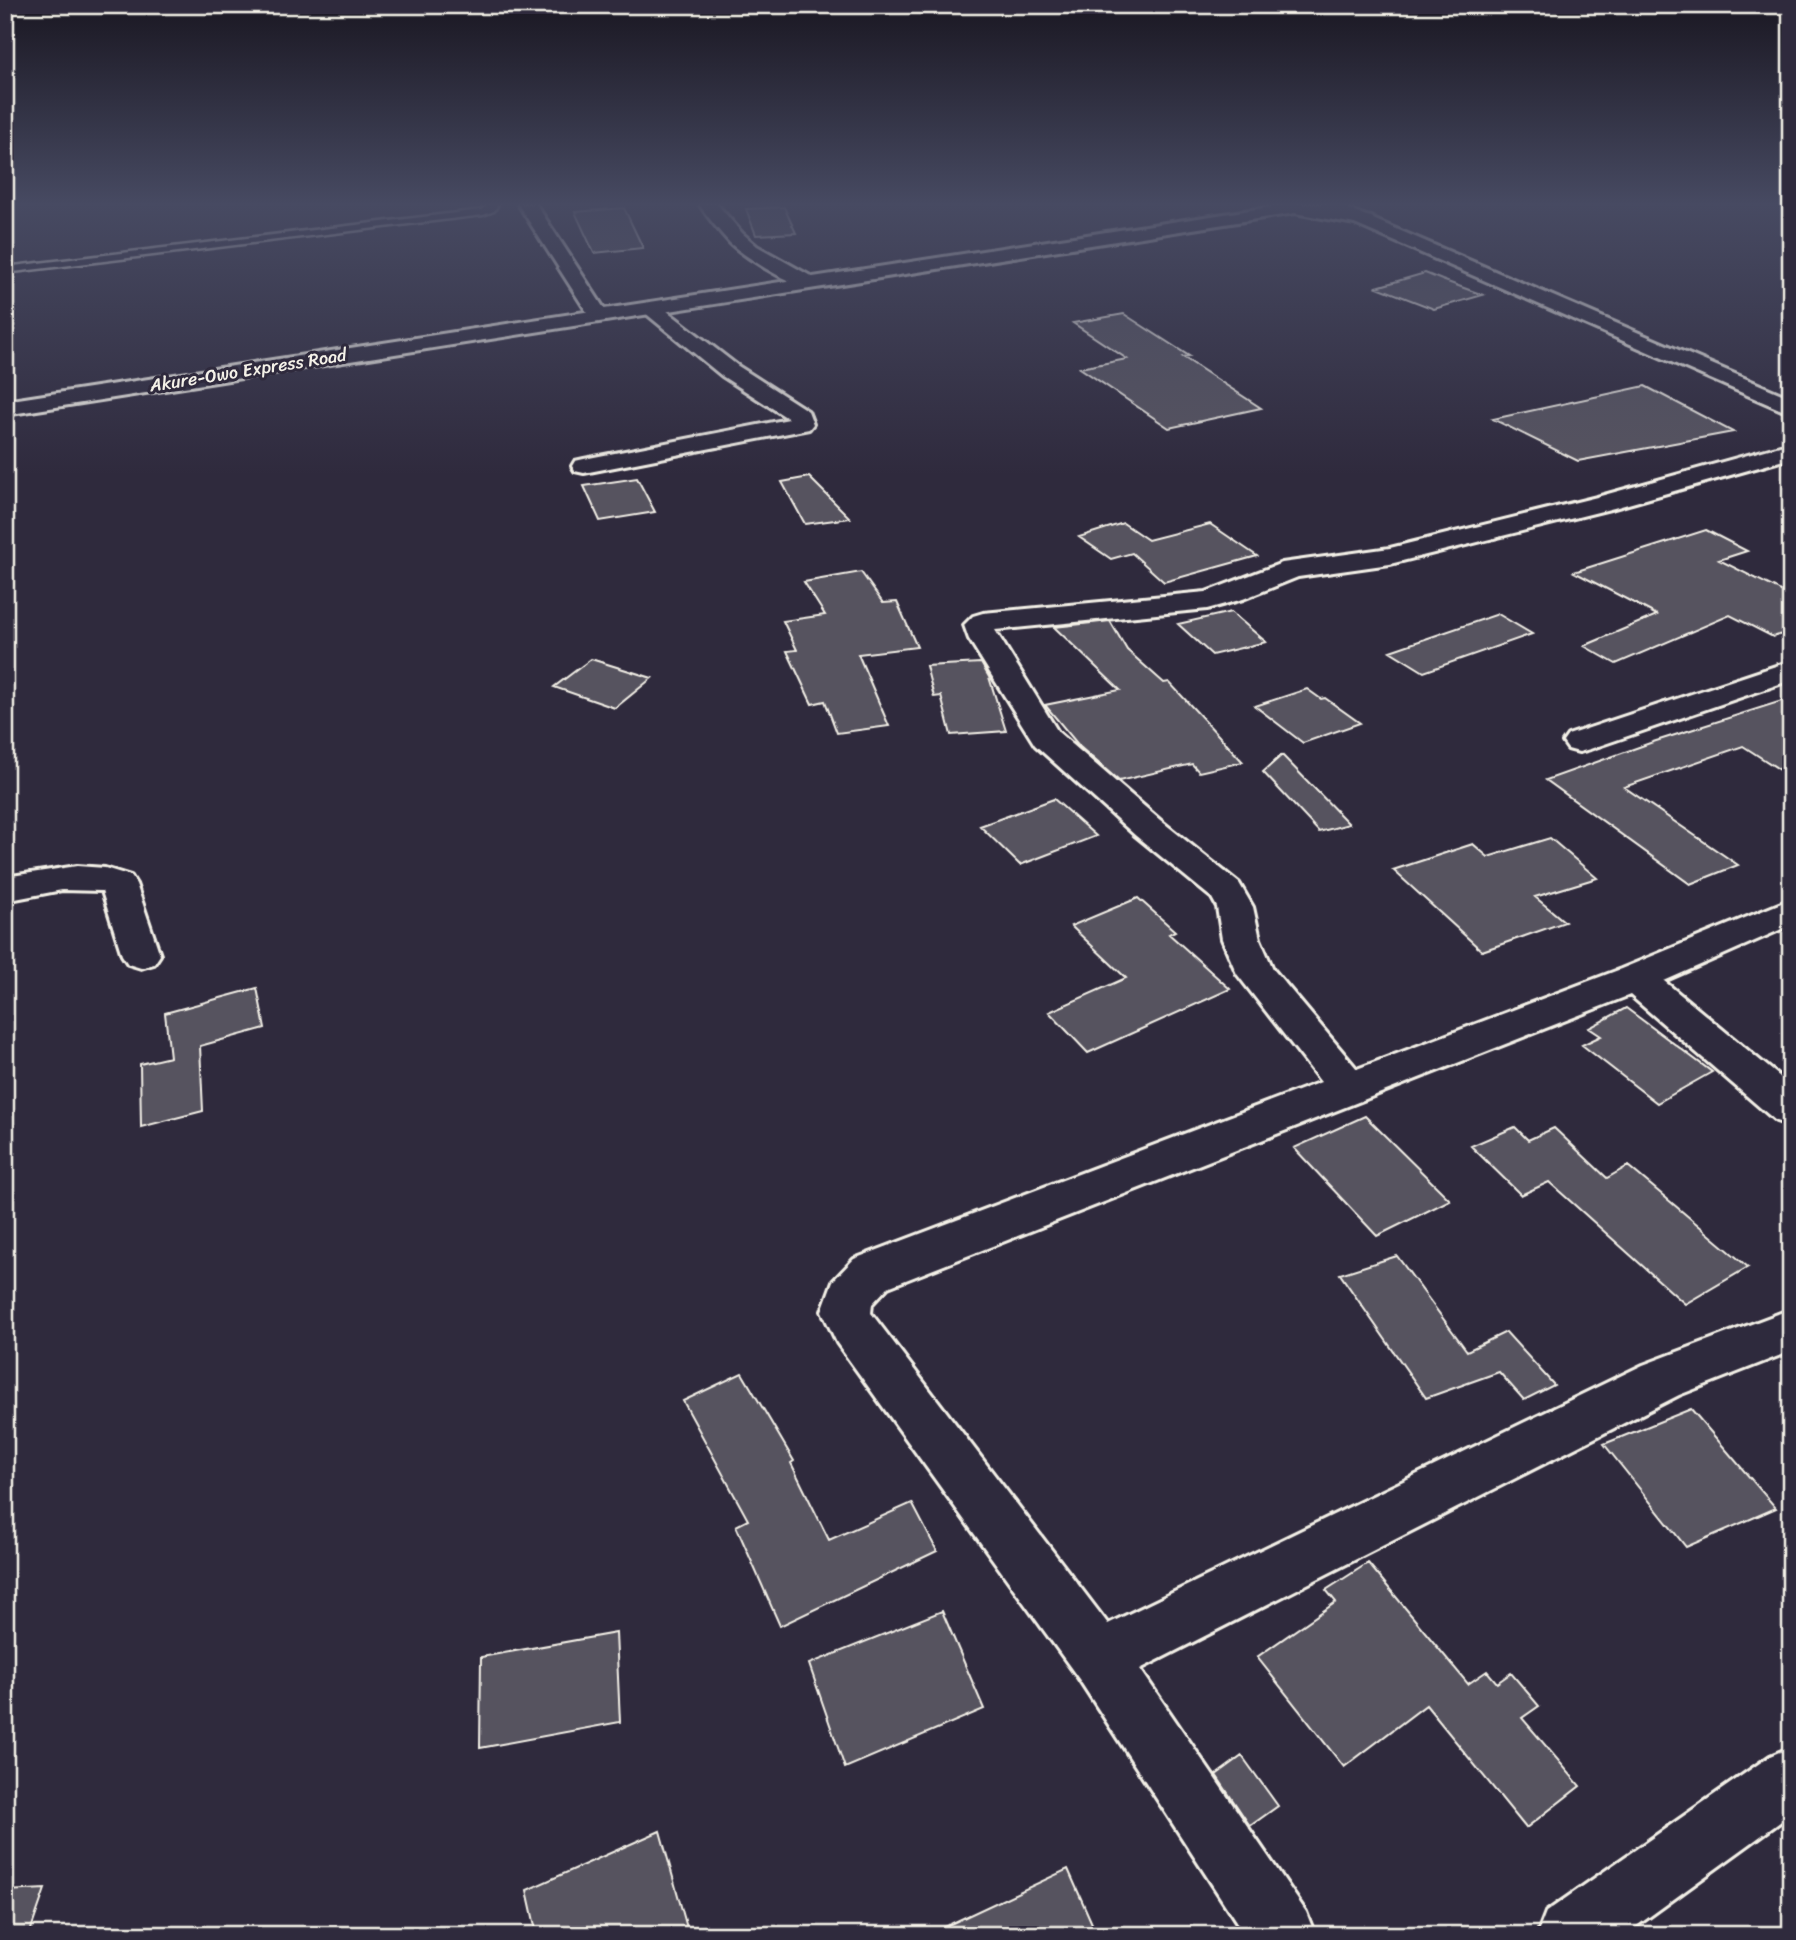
<svg xmlns="http://www.w3.org/2000/svg" width="1796" height="1940" viewBox="0 0 1796 1940" font-family="Sriracha,sans-serif">
<style>
.building{fill:#56525f;stroke:#f4f1e8;stroke-width:2}
.lines{fill:none;stroke-linecap:round;stroke-linejoin:round}
.lane-casing{stroke:#f4f1e8;stroke-width:5}
.street-casing{stroke:#f4f1e8;stroke-width:6}
.highway-casing{stroke:#f4f1e8;stroke-width:6}
.lane{fill:#2f2a3d;fill-rule:evenodd}
.street{fill:#2f2a3d;fill-rule:evenodd}
.highway{fill:#2f2a3d;fill-rule:evenodd}
.labels{text-anchor:middle;stroke-width:6;stroke-linejoin:round;paint-order:stroke}
.far-street-label{font-size:18px;fill:#f4f1e8;stroke:#2f2a3d}
</style>
<rect width="100%" height="100%" fill="#2f2a3d"/>
<filter id="ink" filterUnits="userSpaceOnUse"><feTurbulence type="fractalNoise" baseFrequency=".0143" numOctaves="2"/><feDisplacementMap in="SourceGraphic" scale="14" xChannelSelector="R" yChannelSelector="G"/><feConvolveMatrix kernelMatrix="1 2 1 2 8 2 1 2 1" color-interpolation-filters="sRGB"/></filter>
<g filter="url(#ink)">
<path class="building" d="M 784,207 L 796,233 L 756,235 L 746,209 Z
M 624,208 L 643,248 L 594,253 L 575,212 Z
M 1425,273 L 1442,280 L 1483,295 L 1434,309 L 1377,287 Z
M 1124,314 L 1189,356 L 1183,357 L 1261,408 L 1169,428 L 1080,368 L 1127,359 L 1073,323 Z
M 1645,386 L 1733,432 L 1578,461 L 1493,419 Z
M 809,477 L 850,518 L 805,524 L 782,482 Z
M 637,478 L 655,512 L 600,521 L 584,486 Z
M 1123,523 L 1148,540 L 1210,524 L 1257,556 L 1164,582 L 1132,553 L 1111,559 L 1079,537 Z
M 1706,530 L 1747,551 L 1719,560 L 1791,596 L 1791,631 L 1773,637 L 1730,615 L 1616,664 L 1584,646 L 1657,615 L 1574,572 Z
M 861,572 L 883,603 L 897,602 L 917,647 L 858,654 L 889,726 L 837,733 L 825,701 L 812,704 L 787,651 L 797,650 L 783,621 L 825,615 L 804,582 Z
M 1231,612 L 1266,642 L 1212,655 L 1178,624 Z
M 1498,614 L 1532,634 L 1424,672 L 1390,651 Z
M 1110,621 L 1127,650 L 1164,683 L 1169,682 L 1243,762 L 1199,772 L 1192,764 L 1119,781 L 1080,747 L 1045,705 L 1120,690 L 1054,627 Z
M 591,659 L 652,678 L 615,708 L 554,687 Z
M 981,663 L 989,677 L 1006,731 L 951,735 L 941,696 L 934,697 L 926,666 Z
M 1307,689 L 1321,699 L 1325,698 L 1360,723 L 1303,743 L 1255,706 Z
M 1791,698 L 1791,777 L 1743,746 L 1624,787 L 1738,865 L 1690,884 L 1546,780 L 1653,742 Z
M 1282,755 L 1349,824 L 1319,832 L 1263,772 Z
M 1054,799 L 1096,836 L 1020,865 L 980,826 Z
M 1550,838 L 1597,878 L 1535,897 L 1565,922 L 1482,951 L 1393,870 L 1473,844 L 1488,857 Z
M 1138,898 L 1175,931 L 1169,934 L 1230,989 L 1088,1053 L 1049,1012 L 1126,978 L 1071,926 Z
M 257,988 L 265,1028 L 200,1046 L 203,1111 L 141,1127 L 140,1064 L 170,1057 L 165,1013 Z
M 1626,1008 L 1712,1072 L 1657,1103 L 1582,1045 L 1601,1036 L 1589,1028 Z
M 1365,1116 L 1450,1200 L 1377,1236 L 1294,1148 Z
M 1515,1127 L 1528,1140 L 1554,1128 L 1607,1178 L 1628,1166 L 1748,1267 L 1685,1304 L 1549,1182 L 1521,1195 L 1471,1146 Z
M 1397,1256 L 1467,1351 L 1506,1332 L 1554,1385 L 1524,1400 L 1499,1372 L 1426,1398 L 1340,1274 Z
M 742,1373 L 794,1461 L 791,1463 L 829,1540 L 912,1503 L 937,1551 L 780,1626 L 736,1526 L 748,1520 L 683,1401 Z
M 1691,1409 L 1776,1508 L 1686,1547 L 1604,1444 Z
M 1368,1563 L 1468,1684 L 1487,1671 L 1497,1683 L 1511,1673 L 1539,1706 L 1522,1718 L 1580,1786 L 1526,1828 L 1426,1705 L 1344,1767 L 1257,1657 L 1336,1602 L 1326,1590 Z
M 942,1611 L 984,1709 L 845,1768 L 809,1664 Z
M 616,1633 L 620,1722 L 480,1748 L 481,1657 Z
M 1242,1756 L 1278,1806 L 1250,1826 L 1216,1775 Z
M 660,1831 L 689,1935 L 537,1935 L 527,1890 Z
M 1068,1869 L 1097,1935 L 927,1935 Z
M 45,1889 L 29,1935 L 5,1935 L 5,1891 Z"/>
<g class="lines">
<g class="lane-casing">
<path id="lane" d="M 490,204 L 498,204 L 494,211 L 483,215 L 5,273 L 5,267 L 481,210 Z"/>
</g>
<g class="street-casing">
<path id="street" d="M 518,204 L 536,204 L 609,316 L 606,320 L 592,320 Z
M 699,204 L 717,204 L 742,233 L 757,246 L 816,279 L 819,283 L 816,287 C 798,292 744,256 730,243 C 719,231 708,217 699,204 Z
M 1315,204 L 1338,204 L 1791,398 L 1791,414 L 1318,208 Z
M 651,302 L 658,304 L 738,366 L 808,411 L 813,424 L 809,429 L 584,473 L 575,471 L 572,466 L 575,461 L 584,459 L 789,419 L 722,376 L 644,312 L 641,308 L 644,304 Z
M 1791,443 L 1791,458 L 1614,508 L 1390,564 L 1298,577 L 1243,599 L 1207,609 L 995,630 L 1058,732 L 1160,820 L 1239,883 L 1253,907 L 1260,939 L 1273,969 L 1357,1069 L 1621,969 L 1791,899 L 1791,925 L 1664,981 L 1791,1086 L 1791,1126 L 1776,1121 L 1630,995 L 888,1287 L 872,1304 L 871,1313 L 1108,1624 L 1643,1365 L 1791,1309 L 1791,1351 L 1679,1395 L 1140,1669 L 1306,1912 L 1315,1935 L 1245,1935 L 1079,1679 L 837,1343 L 822,1311 L 833,1281 L 854,1259 L 1321,1082 L 1237,974 L 1222,939 L 1217,907 L 1212,898 L 1136,836 L 1035,745 L 969,639 L 964,625 L 973,616 L 983,613 L 1206,592 L 1282,563 L 1390,548 L 1597,497 Z
M 1791,661 L 1791,680 L 1590,749 L 1579,752 L 1568,749 L 1563,742 L 1568,735 Z
M 77,866 L 105,868 L 131,876 L 136,884 L 160,955 L 154,964 L 141,968 L 128,964 L 122,955 L 102,891 L 62,890 L 5,901 L 5,877 Z
M 1791,1747 L 1791,1814 L 1624,1935 L 1537,1935 L 1546,1912 L 1770,1756 Z"/>
</g>
<g class="highway-casing">
<path id="highway" d="M 1289,204 L 1330,204 L 1325,208 L 1372,217 L 1375,221 L 1366,226 L 1295,213 L 5,415 L 5,401 Z"/>
</g>
<use href="#lane" class="lane"/>
<use href="#street" class="street"/>
<use href="#highway" class="highway"/>
</g>
</g>
<linearGradient id="sky" x2="0" y2="1"><stop stop-color="#1a1722"/><stop offset="0.43" stop-color="#474a62"/><stop offset="1" stop-color="#474a62" stop-opacity="0"/></linearGradient>
<rect width="1796" height="475" fill="url(#sky)"/>
<g class="labels">
<g class="far-street-label">
<text transform="translate(248 370) rotate(-9)" y="6">Akure-Owo Express Road</text>
</g>
</g>
<rect width="1796" height="1940" fill="none" stroke="#2f2a3d" stroke-width="28"/>
<rect x="14" y="14" width="1768" height="1912" fill="none" stroke="#f4f1e8" stroke-width="2.5" filter="url(#ink)"/>
</svg>
